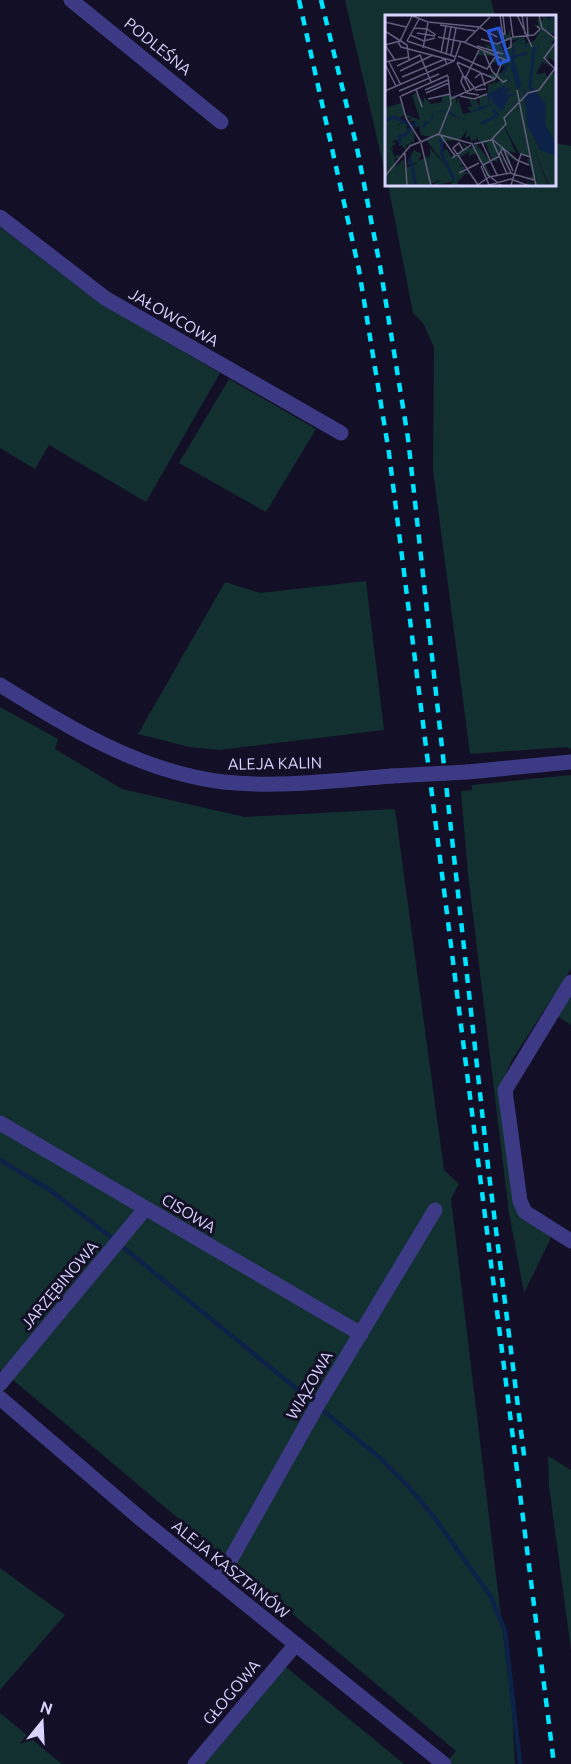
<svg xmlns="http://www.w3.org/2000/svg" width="571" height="1764" viewBox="0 0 571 1764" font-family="Ubuntu,sans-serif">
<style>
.green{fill:#12302f}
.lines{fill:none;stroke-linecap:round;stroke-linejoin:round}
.stream{stroke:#0c2248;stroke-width:4.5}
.minor{stroke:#3d3a85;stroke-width:15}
.rail{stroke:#00e5ff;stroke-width:4.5;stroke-dasharray:9 8;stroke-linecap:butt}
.minor-bridge{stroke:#3d3a85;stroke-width:15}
.labels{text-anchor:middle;stroke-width:6;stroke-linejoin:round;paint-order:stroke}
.street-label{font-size:16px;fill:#d9d4ff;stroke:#130f26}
.inset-river{fill:none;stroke:#0c2248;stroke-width:3}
.inset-road{fill:none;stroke:#625e7d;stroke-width:1.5}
.view{fill:#2655da;fill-opacity:0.15;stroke:#2655da;stroke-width:3}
.inset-edge{fill:none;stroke:#d9d4ff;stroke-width:3}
</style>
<rect width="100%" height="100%" fill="#130f26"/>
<path class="green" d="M 345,0 L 491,0 L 495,16 L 386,16 L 386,177 Z
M 555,143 L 571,146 L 571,749 L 567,747 L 470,754 L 433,470 L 434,347 L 423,323 L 413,313 L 388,185 L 554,184 Z
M 0,227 L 98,302 L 220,373 L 146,502 L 49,445 L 35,469 L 0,448 Z
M 229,379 L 316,429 L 266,512 L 179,463 Z
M 366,581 L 384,730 L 219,750 L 189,747 L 138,734 L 225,582 L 260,593 Z
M 0,707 L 58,739 L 55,749 L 122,789 L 245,817 L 395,809 L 444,1170 L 459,1184 L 451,1199 L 512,1709 L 515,1764 L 445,1764 L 456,1751 L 0,1369 Z
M 571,775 L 571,969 L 512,1060 L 503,1080 L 515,1198 L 550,1233 L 550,1240 L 524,1293 L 509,1213 L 468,874 L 461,791 L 472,790 L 472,785 Z
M 571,991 L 571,1025 L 556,1015 Z
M 548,1456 L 571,1470 L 571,1650 L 549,1486 Z
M 0,1568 L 65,1615 L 0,1690 Z
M 286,1667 L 404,1764 L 205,1764 Z
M 0,1713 L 62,1764 L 0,1764 Z"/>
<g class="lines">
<path class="stream" d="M 0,1160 L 50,1190 L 111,1237
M 124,1248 L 308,1398
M 325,1412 L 379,1457 L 408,1486 L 434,1517 L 491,1597 L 505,1631 L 520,1764"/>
<path class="minor" d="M 71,0 L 221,122
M 0,217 L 105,298 L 341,433
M 0,685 C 70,728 140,772 224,782 C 279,788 337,780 392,776
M 467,772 L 571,762
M 571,982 L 505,1090 L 520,1201 L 525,1212 L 571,1241
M 0,1123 L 361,1334
M 0,1384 L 145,1209
M 0,1398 L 142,1520 L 444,1764
M 218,1582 L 317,1406 L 435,1210
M 195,1764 L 296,1644"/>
<path class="rail" d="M 299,0 L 359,270 L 389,453 L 554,1764
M 321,0 L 357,148 L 380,266 L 408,438 L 488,1166 L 525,1463"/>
<path class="minor-bridge" d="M 392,776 L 467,772"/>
</g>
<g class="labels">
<g class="street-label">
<text transform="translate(158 46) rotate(39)" y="6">PODLEŚNA</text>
<text transform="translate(174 317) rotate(30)" y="6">JAŁOWCOWA</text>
<text transform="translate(275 763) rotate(-1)" y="6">ALEJA KALIN</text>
<text transform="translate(189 1213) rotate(31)" y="6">CISOWA</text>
<text transform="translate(59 1285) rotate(-50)" y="6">JARZĘBINOWA</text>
<text transform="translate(309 1385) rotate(-60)" y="6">WIĄZOWA</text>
<text transform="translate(231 1569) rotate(39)" y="6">ALEJA KASZTANÓW</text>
<text transform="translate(231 1692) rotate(-50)" y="6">GŁOGOWA</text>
</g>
</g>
<g transform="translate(385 15)">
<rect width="171" height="171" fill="#130f26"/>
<path d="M 157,0 L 163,4 L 171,1 L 171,19 L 163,18 L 171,24 L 166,27 L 171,32 L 171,44 L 169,47 L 162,38 L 166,44 L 158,44 L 165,51 L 157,47 L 151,59 L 161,58 L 162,64 L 167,57 L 171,59 L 171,171 L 164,171 L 147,128 L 163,171 L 149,171 L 150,167 L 141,171 L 143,165 L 144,169 L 152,165 L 144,163 L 148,159 L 142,144 L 145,144 L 145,138 L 144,142 L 134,138 L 117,107 L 131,138 L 124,136 L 131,147 L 123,140 L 127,152 L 122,148 L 119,135 L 115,138 L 120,149 L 111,139 L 113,147 L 107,145 L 100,127 L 99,132 L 91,122 L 91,129 L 106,147 L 100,149 L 106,161 L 100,161 L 102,155 L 93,145 L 93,138 L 83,141 L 85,136 L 74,143 L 71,147 L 74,144 L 78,149 L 73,152 L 79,151 L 78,157 L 89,158 L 80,159 L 72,167 L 75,171 L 63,171 L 70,166 L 46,171 L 57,164 L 41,171 L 0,171 L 0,93 L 16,88 L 20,99 L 35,105 L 27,80 L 31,78 L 39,88 L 39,82 L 46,89 L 57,87 L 57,80 L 64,79 L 71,83 L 71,90 L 73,83 L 78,99 L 86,97 L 82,92 L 87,92 L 83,81 L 89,87 L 89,82 L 95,91 L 94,81 L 102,79 L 104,67 L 107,70 L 110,64 L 110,69 L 116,65 L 104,61 L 105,59 L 117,58 L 120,52 L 106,46 L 110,41 L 92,40 L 94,35 L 103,35 L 100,29 L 106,31 L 107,36 L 107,29 L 115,29 L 124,46 L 124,30 L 134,24 L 121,26 L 121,37 L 108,6 L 113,15 L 122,18 L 118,20 L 123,20 L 126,13 L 125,24 L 139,21 L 141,29 L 150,25 L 155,15 L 147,9 L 154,11 L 151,4 L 158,6 ZM 19,100 L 22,104 L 27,102 L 24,106 L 30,106 L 28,111 L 34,112 L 36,120 L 46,122 L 41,125 L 62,152 L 45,133 L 45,141 L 33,146 L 37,139 L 29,135 L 22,149 L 33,148 L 20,153 L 19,144 L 11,151 L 10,144 L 19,142 L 12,140 L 10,143 L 5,131 L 9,137 L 7,131 L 11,129 L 7,126 L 12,125 L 21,136 L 21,129 L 25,131 L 26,126 L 29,129 L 29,118 L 26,112 L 22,114 L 21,106 L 11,111 L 19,105 L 14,104 ZM 82,115 L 80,123 L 85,121 L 86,127 L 90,124 L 89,131 L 85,134 L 76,126 L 81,133 L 76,134 L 72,140 L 69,137 L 67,143 L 62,134 L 56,137 L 59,126 L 75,125 Z" fill="#12302f" fill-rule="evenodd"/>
<path d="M 169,0 L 168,3 L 163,6 L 164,13 L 161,23 L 160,24 L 158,25 L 158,28 L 152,29 L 155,33 L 153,35 L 152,35 L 148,32 L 141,32 L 140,31 L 140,26 L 139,24 L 129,30 L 130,36 L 126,46 L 124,47 L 122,47 L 123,49 L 123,52 L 118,61 L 121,61 L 124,64 L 124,67 L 121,73 L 126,74 L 119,79 L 133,79 L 125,81 L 116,97 L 109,87 L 108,89 L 100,93 L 89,97 L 83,98 L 77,105 L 65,99 L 62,94 L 58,96 L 49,97 L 48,104 L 37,114 L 34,112 L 32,108 L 29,110 L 32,108 L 37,114 L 40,106 L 32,104 L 44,107 L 49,97 L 62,94 L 77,105 L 82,98 L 95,93 L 91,93 L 107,89 L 109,79 L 103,89 L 103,79 L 120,70 L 118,80 L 123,68 L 123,63 L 118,61 L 118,58 L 121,47 L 126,45 L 128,30 L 137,24 L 139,24 L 140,25 L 141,31 L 148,32 L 152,34 L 154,34 L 152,29 L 158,28 L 158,25 L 161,22 L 163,13 L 163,5 ZM 138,71 L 142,80 L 147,77 L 158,89 L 157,105 L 171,133 L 171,141 L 155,135 L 143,112 L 141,97 L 150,94 L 141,96 Z" fill="#0c2248"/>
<path class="inset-river" d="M 149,32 L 145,72 L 159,89 L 159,110 L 171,132M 126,48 L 134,74M 135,71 L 127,42 L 142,38M 0,106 L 9,102 L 27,111 L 32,108M 96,109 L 112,100 L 108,94M 56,122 L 57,139 L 69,165M 15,131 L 14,121 L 21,120 L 26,112M 25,143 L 31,171"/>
<path class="inset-road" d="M 25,0 L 43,7 L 94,12 L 112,22M 115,0 L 120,35 L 126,32 L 126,24M 125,0 L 128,22M 132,0 L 147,32M 137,0 L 140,19M 154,0 L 157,13 L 171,24M 142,2 L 143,22M 0,7 L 21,12M 55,10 L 90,16M 29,13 L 42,14 L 51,20M 0,16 L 22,30 L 24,45M 32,18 L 50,21M 117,19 L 120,19 L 118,0M 25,20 L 39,26 L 50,23M 53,22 L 79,27 L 123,46M 96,24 L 112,29 L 128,22 L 149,20 L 155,14 L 152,11M 22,26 L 71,42M 22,26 L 34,4M 13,27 L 16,32 L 69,46M 80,27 L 105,2M 0,30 L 15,26 L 27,1M 0,30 L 10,45M 92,31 L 118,39M 38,33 L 43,8M 99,37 L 107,56 L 118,67 L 122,65M 56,38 L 61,11M 61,39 L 66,12M 66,40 L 71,13M 73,41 L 102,54 L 113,38M 0,47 L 24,42M 4,47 L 16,70M 72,47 L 110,64M 72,48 L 86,76M 0,49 L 11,71M 12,51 L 35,40 L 46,67M 170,54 L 159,43 L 171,27M 15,56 L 48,40M 78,60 L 76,67 L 82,78 L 94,80M 80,61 L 91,75 L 101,74M 17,62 L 60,44 L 62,50M 90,63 L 96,58 L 100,71M 80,64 L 94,35M 110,64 L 118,45M 31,74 L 37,92M 40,75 L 63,65M 132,75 L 151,171M 0,76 L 69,46 L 76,26M 14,76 L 54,59M 41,78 L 64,68M 15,81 L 21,103 L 36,127M 16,81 L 63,60M 75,81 L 89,84 L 102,79M 43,84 L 65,79M 65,84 L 110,64M 52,119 L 88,129M 54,119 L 66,89 L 63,61M 56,121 L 70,141M 107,124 L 132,145 L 144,150M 107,125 L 122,159M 36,127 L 53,119M 36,128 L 46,171M 97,128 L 112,160M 87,129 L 103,160 L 117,171M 89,129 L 106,125 L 121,109 L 119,103 L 143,78 L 154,75 L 171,52M 118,133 L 128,156M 78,135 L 74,128 L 68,133 L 93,170M 116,137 L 126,158M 20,138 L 22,171M 67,143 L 86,130M 98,150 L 113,142 L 118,132M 96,151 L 104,170M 74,158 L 94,148M 0,161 L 25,131 L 35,127M 126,170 L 136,139 L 145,142M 91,171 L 104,162 L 125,158 L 149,165M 101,171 L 126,164 L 144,171"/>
<path class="view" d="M 114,13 L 124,45 L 114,49 L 103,16 Z"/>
<rect width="171" height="171" class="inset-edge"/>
</g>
<g transform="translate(42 1722) rotate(18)" stroke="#130f26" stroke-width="4.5" paint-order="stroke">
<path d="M0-4.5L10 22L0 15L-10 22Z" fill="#d9d4ff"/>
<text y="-9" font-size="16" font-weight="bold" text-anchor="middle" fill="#d9d4ff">N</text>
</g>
</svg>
